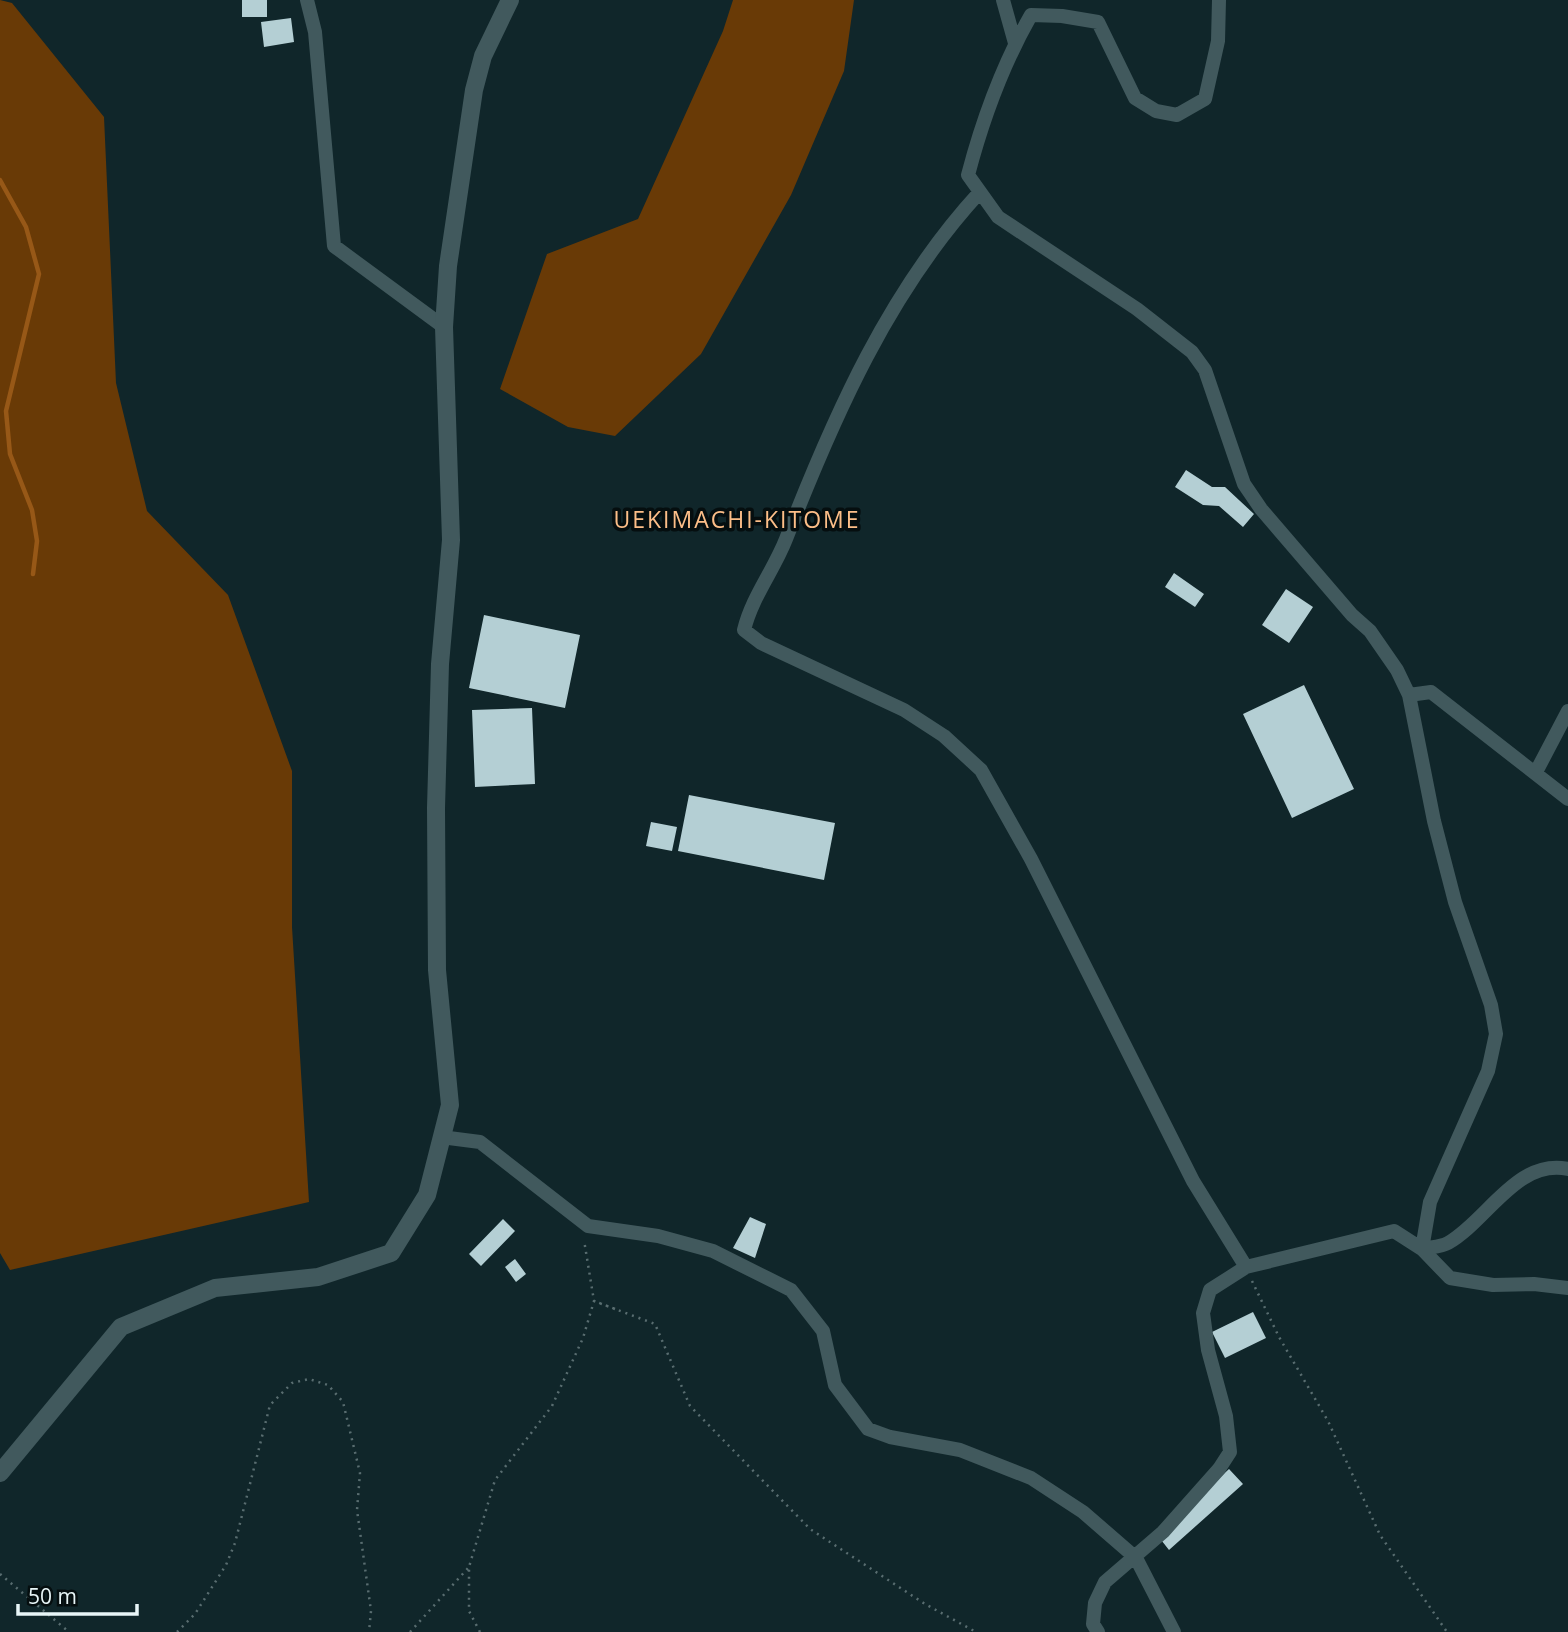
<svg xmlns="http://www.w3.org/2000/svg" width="1568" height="1632" viewBox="0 0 1568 1632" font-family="'Open Sans',sans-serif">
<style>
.forest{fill:#693a06}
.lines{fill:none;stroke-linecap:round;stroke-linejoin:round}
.stream{stroke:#975817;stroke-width:4.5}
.building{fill:#b4cfd4}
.path{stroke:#596d70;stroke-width:2.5;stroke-dasharray:2 5;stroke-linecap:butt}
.minor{stroke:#41595d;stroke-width:14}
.tertiary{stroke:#41595d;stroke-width:18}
.labels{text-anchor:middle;stroke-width:7;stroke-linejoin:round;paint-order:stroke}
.quarter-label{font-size:23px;letter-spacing:2px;fill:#fcbe88;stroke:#050e0f}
</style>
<rect width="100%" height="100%" fill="#10262a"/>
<path class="forest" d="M 0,0 L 12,3 L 104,117 L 116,383 L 147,511 L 228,595 L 292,771 L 292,927 L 309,1202 L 10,1270 L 0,1253 Z
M 733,0 L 854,0 L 844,71 L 791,195 L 701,354 L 615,436 L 568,427 L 500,389 L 547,254 L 638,219 L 723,31 Z"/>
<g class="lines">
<path class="stream" d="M 0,180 L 26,227 L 39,274 L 6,411 L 10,454 L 32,510 L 37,541 L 33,574"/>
</g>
<path class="building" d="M 242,0 L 267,0 L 267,17 L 242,17 Z
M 291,18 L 294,42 L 264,47 L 261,22 Z
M 1186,470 L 1212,487 L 1225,487 L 1254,514 L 1243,527 L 1219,506 L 1203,505 L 1175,487 Z
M 1174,573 L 1204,594 L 1195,607 L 1165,587 Z
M 1286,589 L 1313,607 L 1289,643 L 1262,625 Z
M 484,615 L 580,635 L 565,708 L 469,688 Z
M 1304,685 L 1354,789 L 1292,818 L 1243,714 Z
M 532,708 L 535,784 L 475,787 L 472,710 Z
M 689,795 L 835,823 L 824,880 L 678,851 Z
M 651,822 L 677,827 L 672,851 L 646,846 Z
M 750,1217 L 766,1224 L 755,1258 L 733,1248 Z
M 503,1219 L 515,1231 L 481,1266 L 469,1254 Z
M 515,1259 L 526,1274 L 516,1282 L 505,1267 Z
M 1253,1312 L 1266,1338 L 1225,1358 L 1212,1332 Z
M 1229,1469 L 1243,1484 L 1169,1550 L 1158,1536 Z"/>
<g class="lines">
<path class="path" d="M 1252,1281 L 1279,1337 L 1328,1421 L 1380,1535 L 1447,1632
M 615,1309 L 594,1301 L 655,1324 L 690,1406 L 810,1529 L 925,1604 L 976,1632
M 0,1574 L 69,1632
M 177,1632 L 195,1614 L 226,1565 L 235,1543 L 270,1405 L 292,1383 L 309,1379 L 328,1385 L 343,1402 L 360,1473 L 357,1510 L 371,1611 L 369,1632
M 410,1632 L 469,1567
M 480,1632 L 469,1611 L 469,1567 L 495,1480 L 552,1406 L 583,1338 L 594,1301 L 584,1240"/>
<path class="minor" d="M 307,0 L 315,32 L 334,246 L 444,327
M 1003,0 L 1015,43
M 1219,0 L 1218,41 L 1205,99 L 1177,115 L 1156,111 L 1135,98 L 1098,22 L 1062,16 L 1031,15 C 1002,66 983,118 968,175 L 998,217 L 1137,309 L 1192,352 L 1205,370 L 1244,484 L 1261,509 L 1352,615 L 1370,631 L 1397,670 L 1409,695 L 1434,821 L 1455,902 L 1491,1005 L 1496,1034 L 1488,1071 L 1430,1202 L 1422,1249
M 979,193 C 889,291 834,416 786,539 C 774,570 752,597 744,630 L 761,643 L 904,710 L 944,736 L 981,770 L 1031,859 L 1193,1181 L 1246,1267
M 1409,695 L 1431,692 L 1568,799
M 1536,772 L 1568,711
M 441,1137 L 480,1142 L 588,1226 L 658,1236 L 713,1251 L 791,1290 L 823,1331 L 835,1385 L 868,1429 L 890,1437 L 960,1450 L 1031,1478 L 1083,1512 L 1136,1558 L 1174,1632
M 1422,1249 C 1430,1247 1441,1247 1448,1243 C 1487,1221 1517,1158 1568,1169
M 1098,1632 L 1093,1624 L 1095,1603 L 1105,1582 L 1163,1532 L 1219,1469 L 1230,1452 L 1226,1416 L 1208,1350 L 1203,1313 L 1210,1290 L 1246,1267 L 1394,1231 L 1422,1249 L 1450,1278 L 1493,1285 L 1534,1284 L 1568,1288"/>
<path class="tertiary" d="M 0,1473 L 121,1327 L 215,1288 L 318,1277 L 391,1253 L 427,1195 L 450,1105 L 437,970 L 436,808 L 440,664 L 451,540 L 444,327 L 448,266 L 474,90 L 483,56 L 510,0"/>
</g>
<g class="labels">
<g class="quarter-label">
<text x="737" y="528">UEKIMACHI-KITOME</text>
</g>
</g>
<path d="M18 1604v10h119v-10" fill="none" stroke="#e7f5f7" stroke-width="3.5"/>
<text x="28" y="1604" font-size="21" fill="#e7f5f7" stroke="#050e0f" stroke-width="5" paint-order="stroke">50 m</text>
</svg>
